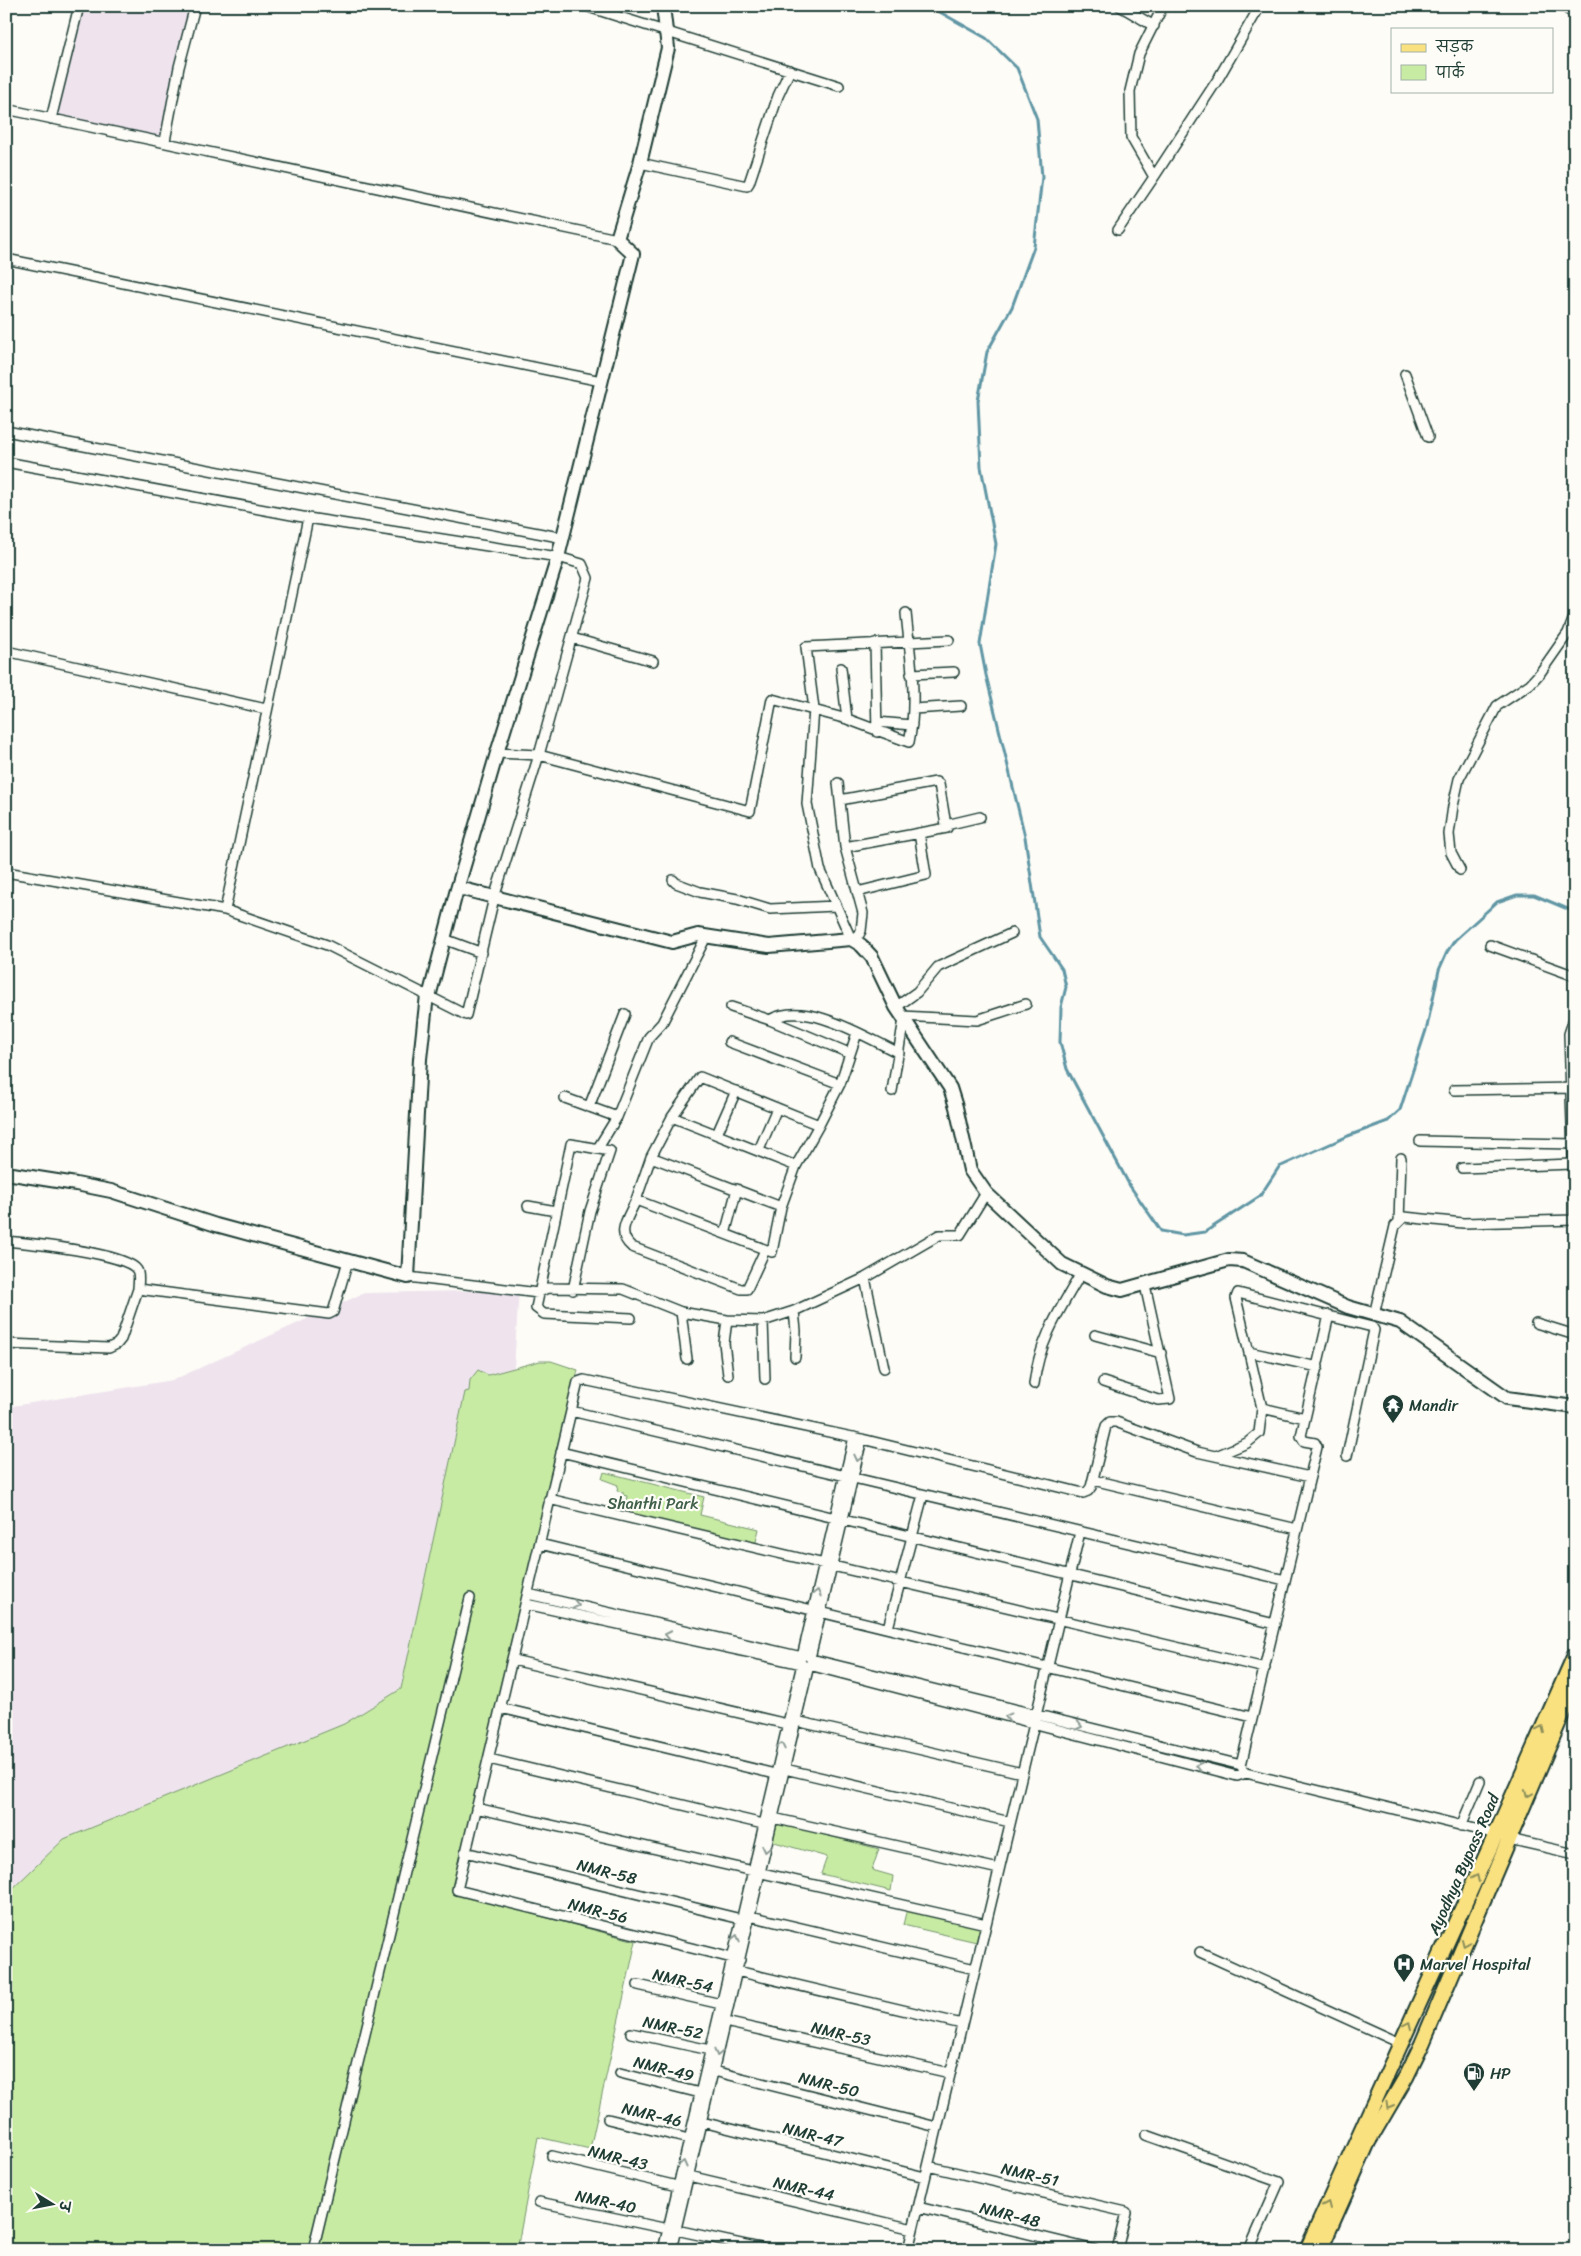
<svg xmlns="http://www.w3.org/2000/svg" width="1581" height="2256" viewBox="0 0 1581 2256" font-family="Sriracha,'Playpen Sans Deva',sans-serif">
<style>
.built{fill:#efe4ee}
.green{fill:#c8eba4;stroke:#74946c}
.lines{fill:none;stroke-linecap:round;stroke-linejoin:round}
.stream{stroke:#6096a4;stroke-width:3}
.street-casing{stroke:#1f3d34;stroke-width:12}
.secondary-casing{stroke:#1f3d34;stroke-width:16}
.primary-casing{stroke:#1f3d34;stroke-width:18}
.street{stroke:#fdfcf7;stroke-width:9}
.secondary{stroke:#fdfcf7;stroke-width:12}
.primary{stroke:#fae180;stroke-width:14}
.oneway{stroke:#8e9c96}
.oneway2{stroke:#8c8f5a}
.labels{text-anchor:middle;stroke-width:4.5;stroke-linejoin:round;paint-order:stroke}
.poi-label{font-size:16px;fill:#1f3d34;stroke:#fdfcf7;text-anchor:start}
.park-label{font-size:16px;fill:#41604a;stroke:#fdfcf7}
.street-label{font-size:16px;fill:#1f3d34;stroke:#fdfcf7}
</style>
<rect width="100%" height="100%" fill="#fdfcf7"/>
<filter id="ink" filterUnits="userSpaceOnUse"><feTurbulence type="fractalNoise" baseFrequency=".02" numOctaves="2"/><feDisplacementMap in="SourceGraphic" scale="10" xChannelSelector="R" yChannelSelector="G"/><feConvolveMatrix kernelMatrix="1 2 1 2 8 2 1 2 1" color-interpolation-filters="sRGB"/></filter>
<g filter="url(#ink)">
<path class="built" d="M 77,6 L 195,6 L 166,140 L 50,116 Z
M 519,1290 L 514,1368 L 497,1373 L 485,1374 L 470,1380 L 469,1391 L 465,1393 L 401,1689 L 344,1724 L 6,1895 L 6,1407 L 173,1380 L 364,1293 Z"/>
<path class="green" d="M 540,1361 L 551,1361 L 578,1370 L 453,1893 L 636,1941 L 590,2149 L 538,2137 L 517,2250 L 6,2250 L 6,1895 L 64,1839 L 344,1724 L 401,1689 L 465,1392 L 469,1391 L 470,1380 L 478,1370 L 488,1375 Z
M 604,1472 L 704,1497 L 700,1515 L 759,1529 L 755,1546 L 623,1514 L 627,1496 L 623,1495 L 623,1492 L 617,1491 L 618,1485 L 602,1479 Z
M 776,1822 L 879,1849 L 872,1870 L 893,1876 L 891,1891 L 821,1874 L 827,1857 L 771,1841 Z
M 908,1904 L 986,1924 L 981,1943 L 903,1925 Z"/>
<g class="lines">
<path class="stream" d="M 929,6 L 986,38 L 1017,68 L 1037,119 L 1042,177 L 1034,247 L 1012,307 L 987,352 L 978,401 L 981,467 L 996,544 L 980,644 L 986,675 L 1025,837 L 1040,937 L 1062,969 L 1066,987 L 1061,1007 L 1060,1042 L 1067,1069 L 1130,1186 L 1161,1231 L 1183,1235 L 1205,1232 L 1260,1196 L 1279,1167 L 1348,1136 L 1388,1121 L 1400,1110 L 1427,1027 L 1439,970 L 1447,952 L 1455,940 L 1497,902 L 1517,895 L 1534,895 L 1575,912"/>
<g class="street-casing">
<path id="street" d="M 585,6 L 839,86
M 1120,6 L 1154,26
M 1562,6 L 1575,14
M 6,109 L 617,239
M 51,119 L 79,6
M 165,141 L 179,67 L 195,6
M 640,163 L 747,186 L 749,183 L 778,96 L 790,70
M 1154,177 L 1218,79 L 1260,6
M 1118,230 L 1154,177 L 1131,137 L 1130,91 L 1139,54 L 1163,6
M 6,259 L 601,381
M 1405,374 L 1428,437
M 6,431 L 564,538
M 6,462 L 308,518 L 558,557 L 582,564 L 588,578 L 539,755 L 494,898 L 466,1015 L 327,945 L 225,910 L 6,872
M 572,638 L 653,661
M 875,643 L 877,732
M 6,651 L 266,709
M 841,668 L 847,719
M 911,674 L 954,672
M 913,709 L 961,706
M 877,722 L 912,725
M 497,753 L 539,755 L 750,811 L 772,699 L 847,719 L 909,742 C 918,701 910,655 906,613
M 838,783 L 845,847 L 863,913 L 861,931 L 855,942
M 840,800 L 936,782 L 939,784 L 946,825 L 980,817
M 845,847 L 947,828 L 946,825
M 1460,870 L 1451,853 L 1449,834 L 1453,806 L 1459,779 L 1497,706 L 1530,684 L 1540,673 L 1568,633 L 1575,615
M 673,880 L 676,883 L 700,892 L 737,899 L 770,909 L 836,906
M 857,892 L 926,875 L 919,833
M 225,910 L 308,518
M 444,939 L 482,953
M 851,939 L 820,869 L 807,804 L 814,709 L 806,647 L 949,640
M 1490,945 L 1575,976
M 731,1007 L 770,1020 L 849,1053
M 896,1007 L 917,992 L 938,967 L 1012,933
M 902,1016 L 977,1020 L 1026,1004
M 1575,1016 L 1569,1034 L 1575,1215
M 770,1020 C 806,999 865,1037 899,1053
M 729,1042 L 840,1084
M 1454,1090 L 1574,1088
M 892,1091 L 904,1019
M 565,1098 L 617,1117
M 589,1107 L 625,1014
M 672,1117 L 796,1166
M 819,1125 L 796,1166 L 781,1207 L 772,1252 L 636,1200 L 651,1157 L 672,1117 L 700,1077 L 819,1125 L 840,1084 L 857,1033
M 717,1134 L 736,1091
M 1420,1141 L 1575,1144
M 598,1148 L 617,1117 L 649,1037 L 662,1023 L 706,937
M 759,1150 L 777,1108
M 651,1157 L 781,1207
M 1462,1168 L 1573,1164
M 636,1200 C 628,1218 615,1233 632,1247 L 741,1289 L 747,1289 L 765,1250
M 528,1206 L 556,1211
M 1399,1222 L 1401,1158
M 725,1234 L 737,1189
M 6,1241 C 27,1243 127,1253 137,1270 C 140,1275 138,1284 138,1289
M 408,1277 L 538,1293 L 547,1288 L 623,1289 L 681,1312 L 727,1320 L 763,1321 L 794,1311 L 865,1278 L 939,1235 L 960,1235 L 986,1193
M 865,1278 L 884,1368
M 573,1290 L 590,1211 L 610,1151 L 571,1144 L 536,1308 L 544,1314 L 631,1318
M 794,1311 L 796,1331 L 795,1357
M 681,1312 L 687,1359
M 1374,1315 L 1395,1226 L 1404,1217 L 1463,1223 L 1575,1220
M 727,1320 L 724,1343 L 728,1375
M 763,1321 L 765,1379
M 1536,1323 L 1575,1335
M 1095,1335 L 1161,1353
M 6,1344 L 109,1348 L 117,1344 L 121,1339 L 138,1289 L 329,1314 L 333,1312 L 348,1261
M 1249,1352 L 1318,1367
M 1103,1382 L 1158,1400 L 1170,1399 L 1145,1285
M 1034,1384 C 1039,1341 1059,1311 1080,1275
M 571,1411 L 1285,1580
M 1305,1418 L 1262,1408 L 1236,1298 L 1238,1293 L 1372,1327 L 1374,1330 L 1347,1456
M 561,1452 L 1275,1624
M 1216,1456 L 1247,1443 L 1259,1433 L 1262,1408
M 1093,1480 L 1297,1529
M 549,1499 L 1265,1668
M 540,1544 L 1252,1717
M 528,1594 L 802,1657 L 854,1437
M 526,1604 L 802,1664 L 663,2250
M 888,1628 L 923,1495
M 810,1658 L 862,1439
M 811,1659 L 1241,1765 L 1243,1769
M 513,1660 L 787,1724
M 501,1708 L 775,1774
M 796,1721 L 1022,1773
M 489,1759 L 763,1824
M 1241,1765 L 1317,1447 L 1315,1443 L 1304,1441 L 1301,1436 L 1329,1315
M 785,1769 L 1010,1822
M 476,1808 L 986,1924
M 773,1818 L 999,1869
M 1461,1826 L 1480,1781
M 465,1852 L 741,1919
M 750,1916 L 975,1969
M 1200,1952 L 1400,2043
M 740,1960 L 457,1890 L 578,1382 L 584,1380 L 862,1439 L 1083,1493 L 1088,1491 L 1091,1487 L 1106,1426 L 1110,1422 L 1116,1422 L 1197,1452 L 1310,1477
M 737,1971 L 962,2024
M 638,1985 L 721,2004
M 725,2022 L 950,2073
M 631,2033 L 710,2050
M 710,2070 L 937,2127
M 620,2073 L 700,2093
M 608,2119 L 689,2139
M 698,2121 L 925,2177
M 1146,2135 L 1279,2182 L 1249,2250
M 552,2156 L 677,2186
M 928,2166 L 1126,2212 L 1117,2250
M 689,2176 L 913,2229
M 539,2202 L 668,2229
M 918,2207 L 1095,2250
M 676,2230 L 769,2250
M 313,2250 L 470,1598
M 671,2250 L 809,1665 L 1237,1776 L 1246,1773 L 1496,1834 L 1509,1839 L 1575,1854
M 908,2250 L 1080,1532"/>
</g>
<g class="secondary-casing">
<path id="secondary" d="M 458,890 L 463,889 L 672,942 L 698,935 L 769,946 L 851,939 L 861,945 L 872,957 L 896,1007 L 950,1088 L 956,1107 L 970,1170 L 986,1193 L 1062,1264 L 1107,1286 L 1122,1290 L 1229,1260 L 1243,1261 L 1348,1307 L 1400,1322 L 1507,1398 L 1575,1407
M 6,1173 L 76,1184 L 111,1191 L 216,1225 L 408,1277 L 420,1059 L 427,995 L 430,993 L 456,893 L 497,753 L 558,557 L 633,254 L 617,239 L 640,163 L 668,48 L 663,6"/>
</g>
<g class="primary-casing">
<path id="primary" d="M 1307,2250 L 1496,1834 L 1575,1655
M 1320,2250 L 1368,2142 L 1406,2077 L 1422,2044 L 1575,1684"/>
</g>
<use href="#street" class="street"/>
<use href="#secondary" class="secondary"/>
<use href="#primary" class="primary"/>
</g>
<defs><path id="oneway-chevron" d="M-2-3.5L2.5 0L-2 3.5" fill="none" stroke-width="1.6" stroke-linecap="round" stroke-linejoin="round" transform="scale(1.25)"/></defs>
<g class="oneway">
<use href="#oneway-chevron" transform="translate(858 1458) rotate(103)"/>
<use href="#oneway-chevron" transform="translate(817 1593) rotate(-77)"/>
<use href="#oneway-chevron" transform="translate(576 1605) rotate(13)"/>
<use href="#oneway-chevron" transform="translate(668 1635) rotate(-168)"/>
<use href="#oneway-chevron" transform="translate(1008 1717) rotate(-165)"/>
<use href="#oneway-chevron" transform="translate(1079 1726) rotate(14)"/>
<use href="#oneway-chevron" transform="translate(781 1746) rotate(-77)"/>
<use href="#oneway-chevron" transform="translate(1199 1766) rotate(-166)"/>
<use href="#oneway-chevron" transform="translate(766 1849) rotate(103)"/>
<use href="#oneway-chevron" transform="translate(736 1938) rotate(-77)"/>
<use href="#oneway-chevron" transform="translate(718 2053) rotate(103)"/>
<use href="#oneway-chevron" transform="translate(683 2164) rotate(-76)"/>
</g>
<g class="oneway2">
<use href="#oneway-chevron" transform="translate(1541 1729) rotate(-65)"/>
<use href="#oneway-chevron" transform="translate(1528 1794) rotate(113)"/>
<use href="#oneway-chevron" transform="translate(1476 1878) rotate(-65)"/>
<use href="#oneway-chevron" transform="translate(1465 1943) rotate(113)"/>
<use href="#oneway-chevron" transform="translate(1408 2025) rotate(-65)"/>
<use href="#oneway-chevron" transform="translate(1389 2106) rotate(120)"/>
<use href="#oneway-chevron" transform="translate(1327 2205) rotate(-66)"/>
</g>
</g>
<defs>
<g id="temple-pin" transform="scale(1.125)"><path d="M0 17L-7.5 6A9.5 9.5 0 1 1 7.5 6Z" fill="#1f3d34" stroke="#fdfcf7"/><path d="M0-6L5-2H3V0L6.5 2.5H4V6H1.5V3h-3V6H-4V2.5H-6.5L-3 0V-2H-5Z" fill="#fff"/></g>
<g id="hospital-pin" transform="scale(1.125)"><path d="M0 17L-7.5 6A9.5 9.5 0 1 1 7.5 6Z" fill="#1f3d34" stroke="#fdfcf7"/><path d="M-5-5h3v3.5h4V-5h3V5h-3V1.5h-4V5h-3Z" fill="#fff"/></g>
<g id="fuel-pin" transform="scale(1.125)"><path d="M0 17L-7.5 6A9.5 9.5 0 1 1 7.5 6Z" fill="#1f3d34" stroke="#fdfcf7"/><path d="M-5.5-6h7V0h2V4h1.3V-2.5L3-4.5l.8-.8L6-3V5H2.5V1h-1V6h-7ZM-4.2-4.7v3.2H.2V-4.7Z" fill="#fff"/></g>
</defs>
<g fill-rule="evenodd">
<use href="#temple-pin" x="1393" y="1405"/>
<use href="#hospital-pin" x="1404" y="1964"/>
<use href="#fuel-pin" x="1474" y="2073"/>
</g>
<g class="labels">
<g class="poi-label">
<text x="1409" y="1411">Mandir</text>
<text x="1420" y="1970">Marvel Hospital</text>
<text x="1490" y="2079">HP</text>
</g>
<g class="park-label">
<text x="653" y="1509">Shanthi Park</text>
</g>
<g class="street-label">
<text transform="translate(1463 1864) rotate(-66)" y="6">Ayodhya Bypass Road</text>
<text transform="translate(607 1871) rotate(14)" y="6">NMR-58</text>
<text transform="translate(598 1910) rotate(14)" y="6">NMR-56</text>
<text transform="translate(683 1980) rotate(13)" y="6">NMR-54</text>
<text transform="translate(673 2027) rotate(12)" y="6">NMR-52</text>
<text transform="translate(841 2033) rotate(13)" y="6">NMR-53</text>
<text transform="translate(664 2068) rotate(14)" y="6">NMR-49</text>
<text transform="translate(829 2084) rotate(14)" y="6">NMR-50</text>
<text transform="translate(652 2114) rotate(13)" y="6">NMR-46</text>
<text transform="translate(813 2134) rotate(14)" y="6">NMR-47</text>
<text transform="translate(618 2157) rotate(14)" y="6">NMR-43</text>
<text transform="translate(1030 2174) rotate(13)" y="6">NMR-51</text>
<text transform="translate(804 2188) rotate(13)" y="6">NMR-44</text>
<text transform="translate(606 2201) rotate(12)" y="6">NMR-40</text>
<text transform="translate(1010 2214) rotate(14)" y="6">NMR-48</text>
</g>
</g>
<rect width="1581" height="2256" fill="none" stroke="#fdfcf7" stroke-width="25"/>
<rect x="12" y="12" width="1556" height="2231" fill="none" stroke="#1f3d34" stroke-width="2" filter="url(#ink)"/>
<rect x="1391" y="28" width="162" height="65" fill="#fdfcf7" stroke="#a4b0a9"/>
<rect x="1401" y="44" width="25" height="8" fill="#fae180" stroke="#a4b0a9"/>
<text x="1436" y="52" font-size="15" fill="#1f3d34">सड़क</text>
<rect x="1401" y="65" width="25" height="15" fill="#c8eba4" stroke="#a4b0a9"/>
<text x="1436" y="78" font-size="15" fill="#1f3d34">पार्क</text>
<g transform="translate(52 2204) rotate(100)" stroke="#fdfcf7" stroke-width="4" paint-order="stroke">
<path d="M0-4L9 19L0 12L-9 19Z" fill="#1f3d34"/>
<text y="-8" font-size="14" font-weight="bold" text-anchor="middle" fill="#1f3d34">उ</text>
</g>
</svg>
